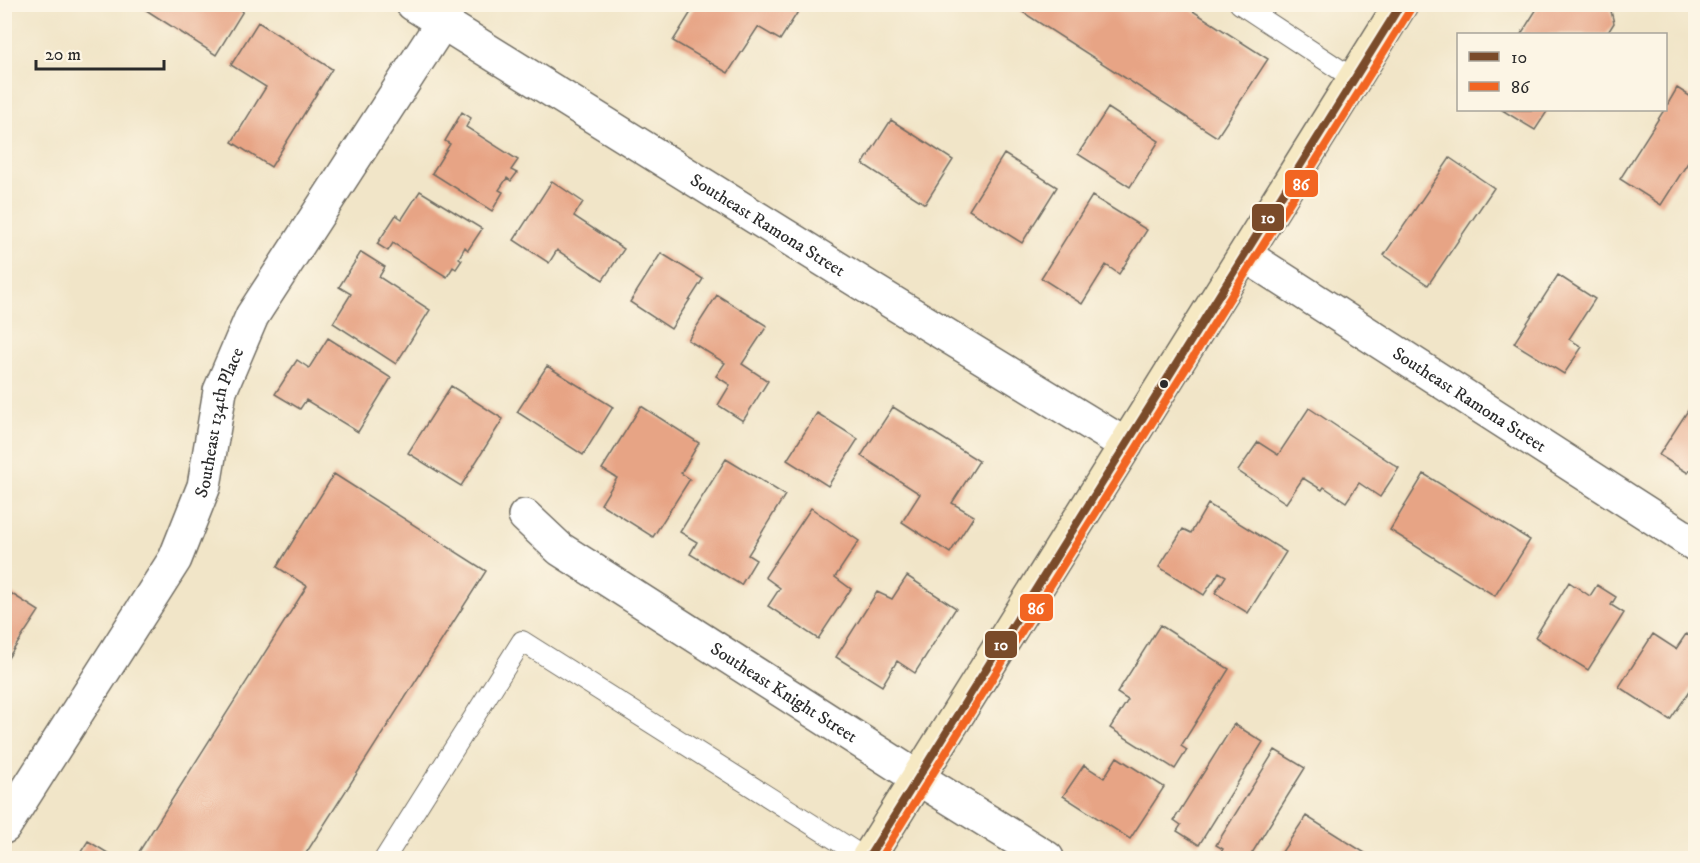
<svg xmlns="http://www.w3.org/2000/svg" width="1700" height="863" viewBox="0 0 1700 863" font-family="'IM FELL DW Pica',serif">
<style>
.building{fill:#e7a485}
.lines{fill:none;stroke-linecap:round;stroke-linejoin:round}
.lane-casing{stroke:#706c62;stroke-width:22}
.street-casing{stroke:#706c62;stroke-width:36}
.secondary-casing{stroke:#706c62;stroke-width:36}
.lane{stroke:#fff;stroke-width:20}
.street{stroke:#fff;stroke-width:33}
.secondary{stroke:#f6e9c3;stroke-width:33}
.bus-1-casing{stroke:#fcf5e5;stroke-width:12}
.bus-2-casing{stroke:#fcf5e5;stroke-width:12}
.bus-1{stroke:#7a4b2a;stroke-width:8}
.bus-2{stroke:#f26522;stroke-width:8}
.bus-dot{fill:#2b2b2b;stroke:#fcf5e5;stroke-width:2}
.labels{text-anchor:middle;stroke-width:5;stroke-linejoin:round;paint-order:stroke}
.street-label{font-size:18px;fill:#2b2b2b;stroke:#fcf5e5}
.line-badge{stroke:#fcf5e5;stroke-width:2}
.badge-label{font-size:16px;text-anchor:middle;font-weight:bold;fill:#fff}
</style>
<rect width="100%" height="100%" fill="#fcf5e5"/>
<filter id="ink" filterUnits="userSpaceOnUse"><feTurbulence type="fractalNoise" baseFrequency=".0167" numOctaves="2"/><feDisplacementMap in="SourceGraphic" scale="12" xChannelSelector="R" yChannelSelector="G"/><feConvolveMatrix kernelMatrix="1 2 1 2 8 2 1 2 1" color-interpolation-filters="sRGB"/></filter>
<filter id="wash" filterUnits="userSpaceOnUse"><feTurbulence type="fractalNoise" baseFrequency=".008" numOctaves="4" result="noise"/><feDisplacementMap in="SourceGraphic" scale="24" xChannelSelector="R" yChannelSelector="G"/><feGaussianBlur stdDeviation="1.35" result="paint"/><feColorMatrix in="noise" values="0 0 0 0 0 0 0 0 0 0 0 0 0 0 0 0 0 1.4 0 .05"/><feComposite in="paint" operator="in"/></filter>
<g filter="url(#wash)">
<rect width="100%" height="100%" fill="#f1e5c8"/>
<g id="blocks">
<path class="building" d="M 146,4 L 232,4 L 243,11 L 216,55 L 143,8 Z
M 696,4 L 796,4 L 801,7 L 780,40 L 758,27 L 728,73 L 673,41 Z
M 1010,4 L 1182,4 L 1268,59 L 1217,137 Z
M 1540,4 L 1606,4 L 1610,7 L 1614,23 L 1607,34 L 1521,34 Z
M 258,22 L 332,69 L 271,167 L 232,142 L 266,87 L 231,65 Z
M 1677,88 L 1696,100 L 1696,150 L 1661,205 L 1620,179 L 1664,110 L 1666,110 L 1666,107 Z
M 1108,108 L 1159,141 L 1130,187 L 1078,154 Z
M 1502,110 L 1548,110 L 1535,130 Z
M 462,112 L 471,118 L 466,127 L 518,160 L 511,170 L 517,173 L 511,181 L 507,178 L 499,190 L 503,192 L 492,211 L 432,173 L 450,144 L 445,141 Z
M 891,120 L 953,160 L 925,204 L 863,164 Z
M 1004,154 L 1057,187 L 1022,243 L 969,210 Z
M 1450,158 L 1494,188 L 1428,285 L 1384,255 Z
M 552,181 L 583,202 L 574,216 L 624,249 L 603,280 L 557,250 L 549,263 L 514,240 Z
M 420,191 L 482,229 L 468,250 L 465,247 L 459,258 L 462,260 L 456,269 L 453,267 L 447,277 L 393,243 L 388,251 L 377,244 L 396,215 L 402,219 Z
M 1092,196 L 1147,230 L 1119,274 L 1106,265 L 1082,304 L 1041,278 Z
M 361,252 L 385,267 L 379,277 L 430,310 L 396,364 L 333,323 L 351,294 L 339,287 Z
M 661,253 L 703,279 L 671,329 L 630,302 Z
M 1558,275 L 1595,299 L 1569,339 L 1582,347 L 1564,374 L 1514,343 Z
M 717,295 L 767,326 L 742,364 L 768,381 L 743,421 L 718,405 L 730,385 L 716,376 L 725,363 L 688,340 Z
M 328,338 L 391,378 L 358,432 L 306,400 L 300,409 L 275,394 L 297,360 L 309,368 Z
M 547,366 L 613,407 L 583,455 L 517,412 Z
M 451,386 L 503,419 L 461,486 L 408,453 Z
M 1696,398 L 1696,462 L 1688,473 L 1659,455 Z
M 641,406 L 699,443 L 681,473 L 690,479 L 653,537 L 601,504 L 617,478 L 602,469 Z
M 893,407 L 979,461 L 952,503 L 974,516 L 950,553 L 902,522 L 920,494 L 861,456 Z
M 1309,408 L 1399,468 L 1380,497 L 1359,483 L 1346,502 L 1324,487 L 1322,490 L 1303,478 L 1286,503 L 1238,471 L 1258,442 L 1278,455 Z
M 817,413 L 858,439 L 828,486 L 787,460 Z
M 726,459 L 785,495 L 748,555 L 756,560 L 741,585 L 690,554 L 697,542 L 680,532 Z
M 334,474 L 486,571 L 303,858 L 135,858 L 307,586 L 277,567 Z
M 1424,474 L 1530,540 L 1495,596 L 1390,530 Z
M 1208,504 L 1286,552 L 1248,613 L 1215,593 L 1226,576 L 1219,572 L 1204,595 L 1159,567 L 1183,529 L 1191,533 Z
M 811,508 L 859,541 L 835,577 L 851,589 L 818,639 L 768,606 L 780,588 L 765,577 Z
M 907,576 L 956,608 L 915,673 L 897,661 L 882,686 L 836,657 L 877,592 L 892,599 Z
M 1569,582 L 1590,596 L 1597,585 L 1616,597 L 1611,605 L 1624,613 L 1588,670 L 1535,637 Z
M 4,589 L 39,611 L 4,664 Z
M 1160,625 L 1229,669 L 1181,746 L 1187,750 L 1175,769 L 1110,728 L 1128,700 L 1117,693 Z
M 1653,634 L 1676,649 L 1686,634 L 1696,640 L 1696,682 L 1670,720 L 1619,687 Z
M 1234,724 L 1263,742 L 1199,845 L 1177,831 L 1181,825 L 1174,820 Z
M 1275,750 L 1305,768 L 1249,858 L 1220,858 L 1218,857 L 1223,849 L 1216,845 Z
M 1117,757 L 1164,787 L 1130,839 L 1063,796 L 1084,765 L 1104,778 Z
M 1306,816 L 1373,858 L 1278,858 Z
M 88,841 L 116,858 L 77,858 Z"/>
</g>
</g>
<g filter="url(#ink)">
<use href="#blocks" fill-opacity="0" stroke="#706c62" stroke-width="1.5"/>
<g class="lines">
<g class="lane-casing">
<path id="lane" d="M 1240,4 L 1354,79
M 385,858 L 522,641 L 865,858"/>
</g>
<g class="street-casing">
<g id="street">
<path id="s1" d="M 413,4 L 874,291 L 1126,445"/>
<path id="s2" d="M 1245,255 L 1696,545"/>
<path id="s3" d="M 525,516 L 560,549 L 918,778 L 1047,858"/>
<path id="s4" d="M 4,827 L 175,559 L 204,486 L 220,391 L 252,316 L 442,23"/>
</g>
</g>
<g class="secondary-casing">
<path id="secondary" d="M 868,858 L 1401,4"/>
</g>
<use href="#lane" class="lane"/>
<use href="#street" class="street"/>
<use href="#secondary" class="secondary"/>
<g class="bus-1-casing">
<path id="bus-1" d="M 868,858 L 1401,4"/>
</g>
<g class="bus-2-casing">
<path id="bus-2" d="M 880,858 L 1410,10"/>
</g>
<use href="#bus-1" class="bus-1"/>
<use href="#bus-2" class="bus-2"/>
</g>
</g>
<circle class="bus-dot" cx="1164" cy="384" r="5"/>
<g class="labels">
<g class="street-label">
<text dy="6" stroke="none"><textPath href="#s1" startOffset="418">Southeast Ramona Street</textPath></text>
<text dy="6" stroke="none"><textPath href="#s2" startOffset="267">Southeast Ramona Street</textPath></text>
<text dy="6" stroke="none"><textPath href="#s4" startOffset="462">Southeast 134th Place</textPath></text>
<text dy="6" stroke="none"><textPath href="#s3" startOffset="314">Southeast Knight Street</textPath></text>
</g>
</g>
<g class="line-badge">
<rect x="1284" y="169" width="35" height="29" rx="6" fill="#f26522"/>
<rect x="1251" y="203" width="34" height="29" rx="6" fill="#7a4b2a"/>
<rect x="1019" y="593" width="35" height="29" rx="6" fill="#f26522"/>
<rect x="984" y="630" width="34" height="29" rx="6" fill="#7a4b2a"/>
</g>
<g class="badge-label">
<text x="1301" y="190">86</text>
<text x="1268" y="223">10</text>
<text x="1036" y="614">86</text>
<text x="1001" y="650">10</text>
</g>
<rect width="1700" height="863" fill="none" stroke="#fcf5e5" stroke-width="24"/>
<rect x="1457" y="33" width="210" height="78" fill="#fcf5e5" stroke="#a8a49b" stroke-width="1.5"/>
<rect x="1469" y="52" width="30" height="9" fill="#7a4b2a" stroke="#a8a49b" stroke-width="1.5"/>
<text x="1511" y="63" font-size="18" fill="#2b2b2b">10</text>
<rect x="1469" y="82" width="30" height="9" fill="#f26522" stroke="#a8a49b" stroke-width="1.5"/>
<text x="1511" y="93" font-size="18" fill="#2b2b2b">86</text>
<path d="M36 60v9h128v-9" fill="none" stroke="#2b2b2b" stroke-width="3"/>
<text x="45" y="60" font-size="18" fill="#2b2b2b" stroke="#fcf5e5" stroke-width="4.5" paint-order="stroke">20 m</text>
</svg>
